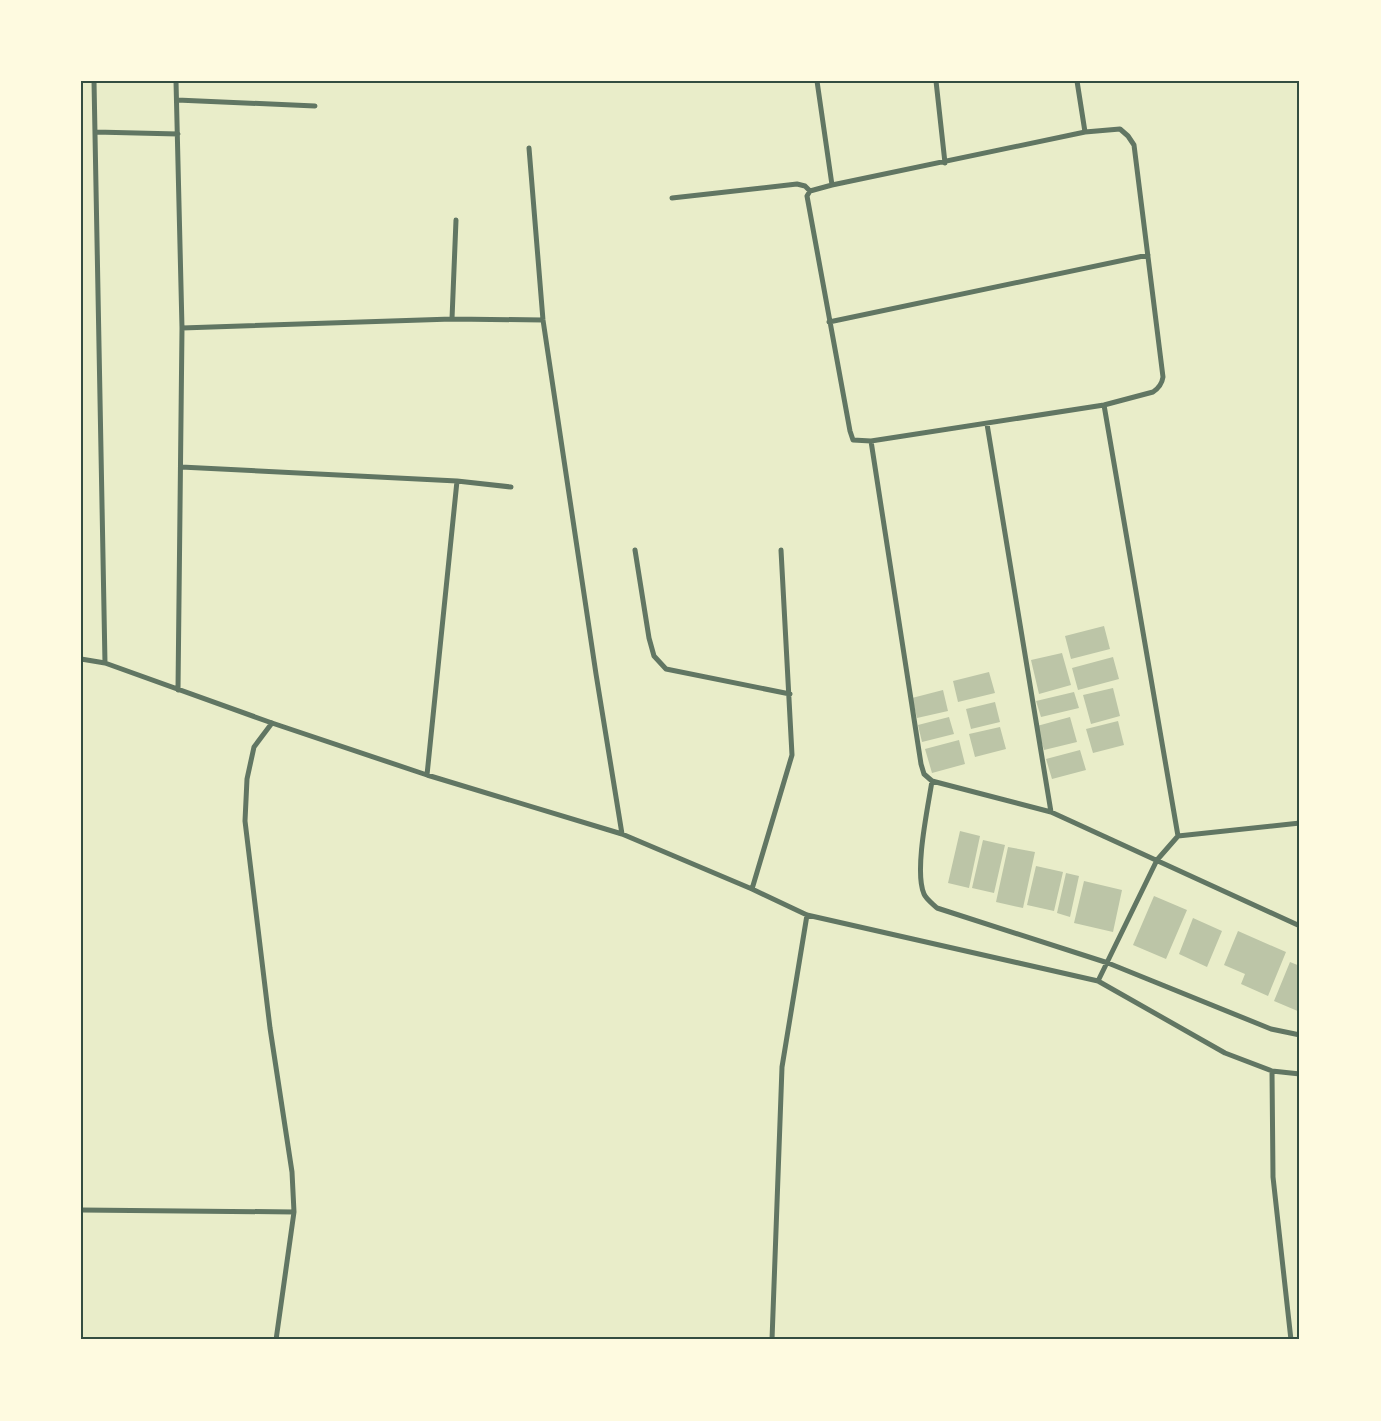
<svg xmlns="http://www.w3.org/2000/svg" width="1381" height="1421" viewBox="0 0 1381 1421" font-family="Jost,sans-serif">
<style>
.building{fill:#bcc5a7}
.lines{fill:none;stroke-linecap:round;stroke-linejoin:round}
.minor{stroke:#617663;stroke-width:5}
.neatline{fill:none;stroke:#344e41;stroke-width:2}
</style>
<rect width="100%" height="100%" fill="#e9edc9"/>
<path class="building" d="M 1104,626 L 1110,649 L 1071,659 L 1065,636 Z
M 1062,653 L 1071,685 L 1039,694 L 1031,660 Z
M 1113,657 L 1119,679 L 1078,690 L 1072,668 Z
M 989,672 L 995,693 L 958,702 L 953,681 Z
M 1113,688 L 1120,716 L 1091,724 L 1083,695 Z
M 943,690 L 948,711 L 917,718 L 912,698 Z
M 1074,692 L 1079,708 L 1041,717 L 1036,701 Z
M 995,702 L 1000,722 L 971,729 L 966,709 Z
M 949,717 L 954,734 L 922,742 L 918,725 Z
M 1070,717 L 1077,742 L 1044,750 L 1037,726 Z
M 1118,721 L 1124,745 L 1093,753 L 1086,729 Z
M 1000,727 L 1006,749 L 975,757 L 969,734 Z
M 959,740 L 965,764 L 932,773 L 925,749 Z
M 1080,750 L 1086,770 L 1052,779 L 1046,759 Z
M 960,831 L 980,836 L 969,888 L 948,883 Z
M 983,840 L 1005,845 L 994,893 L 972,888 Z
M 1008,847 L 1035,852 L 1023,908 L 996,902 Z
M 1036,866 L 1063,872 L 1054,911 L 1027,905 Z
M 1066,873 L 1079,876 L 1070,917 L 1057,913 Z
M 1084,881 L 1122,890 L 1113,932 L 1074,923 Z
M 1154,896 L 1187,910 L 1166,959 L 1133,945 Z
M 1193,918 L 1222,931 L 1207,967 L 1179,954 Z
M 1238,931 L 1286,952 L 1268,996 L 1241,984 L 1245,974 L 1224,965 Z
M 1290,962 L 1300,966 L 1300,1012 L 1274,1001 Z"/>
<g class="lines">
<path class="minor" d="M 94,81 L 105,663
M 176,81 L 182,328 L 178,690
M 817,81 L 832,185 L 810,191 L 807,196 L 850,431 L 853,440 L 871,441 L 921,764 L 924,774 L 932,781 L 1051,812 L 1300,926
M 936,81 L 945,163
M 1077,81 L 1085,132
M 177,100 L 315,106
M 95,132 L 178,134
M 529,148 L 543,320 L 596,674 L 622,834
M 832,185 L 1085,132 L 1120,129 L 1128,136 L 1134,145 L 1163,377 C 1162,384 1159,388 1153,392 L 1104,405 L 871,441
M 672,198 L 797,184 L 805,186 L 810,191
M 452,319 L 456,220
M 829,322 L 1148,255
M 182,328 L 452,319 L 543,320
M 1104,405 L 1178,836
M 987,424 L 1051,812
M 181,467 L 457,481 L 511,487
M 635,550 L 649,638 L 654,656 L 666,669 L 790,694
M 81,659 L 105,663 L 272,723 L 427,775 L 622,834 L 752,889 L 807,915 L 1098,981 L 1225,1053 L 1272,1071 L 1300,1074
M 272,723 L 254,747 L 247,779 L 245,821 L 270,1028 L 292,1172 L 294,1212 L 276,1340
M 427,775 L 457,481
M 932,781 C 928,807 914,871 924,894 C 926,899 933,904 937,908 L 1108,963 L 1271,1029 L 1300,1035
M 752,889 L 792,755 L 781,550
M 1098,981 L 1157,860 L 1178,836 L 1300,823
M 1272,1071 L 1273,1177 L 1291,1340
M 81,1210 L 294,1212
M 772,1340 L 782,1067 L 807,915"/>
</g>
<rect width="1381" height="1421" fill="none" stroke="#fefae0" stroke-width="165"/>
<rect x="82" y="82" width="1216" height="1256" class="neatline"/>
</svg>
